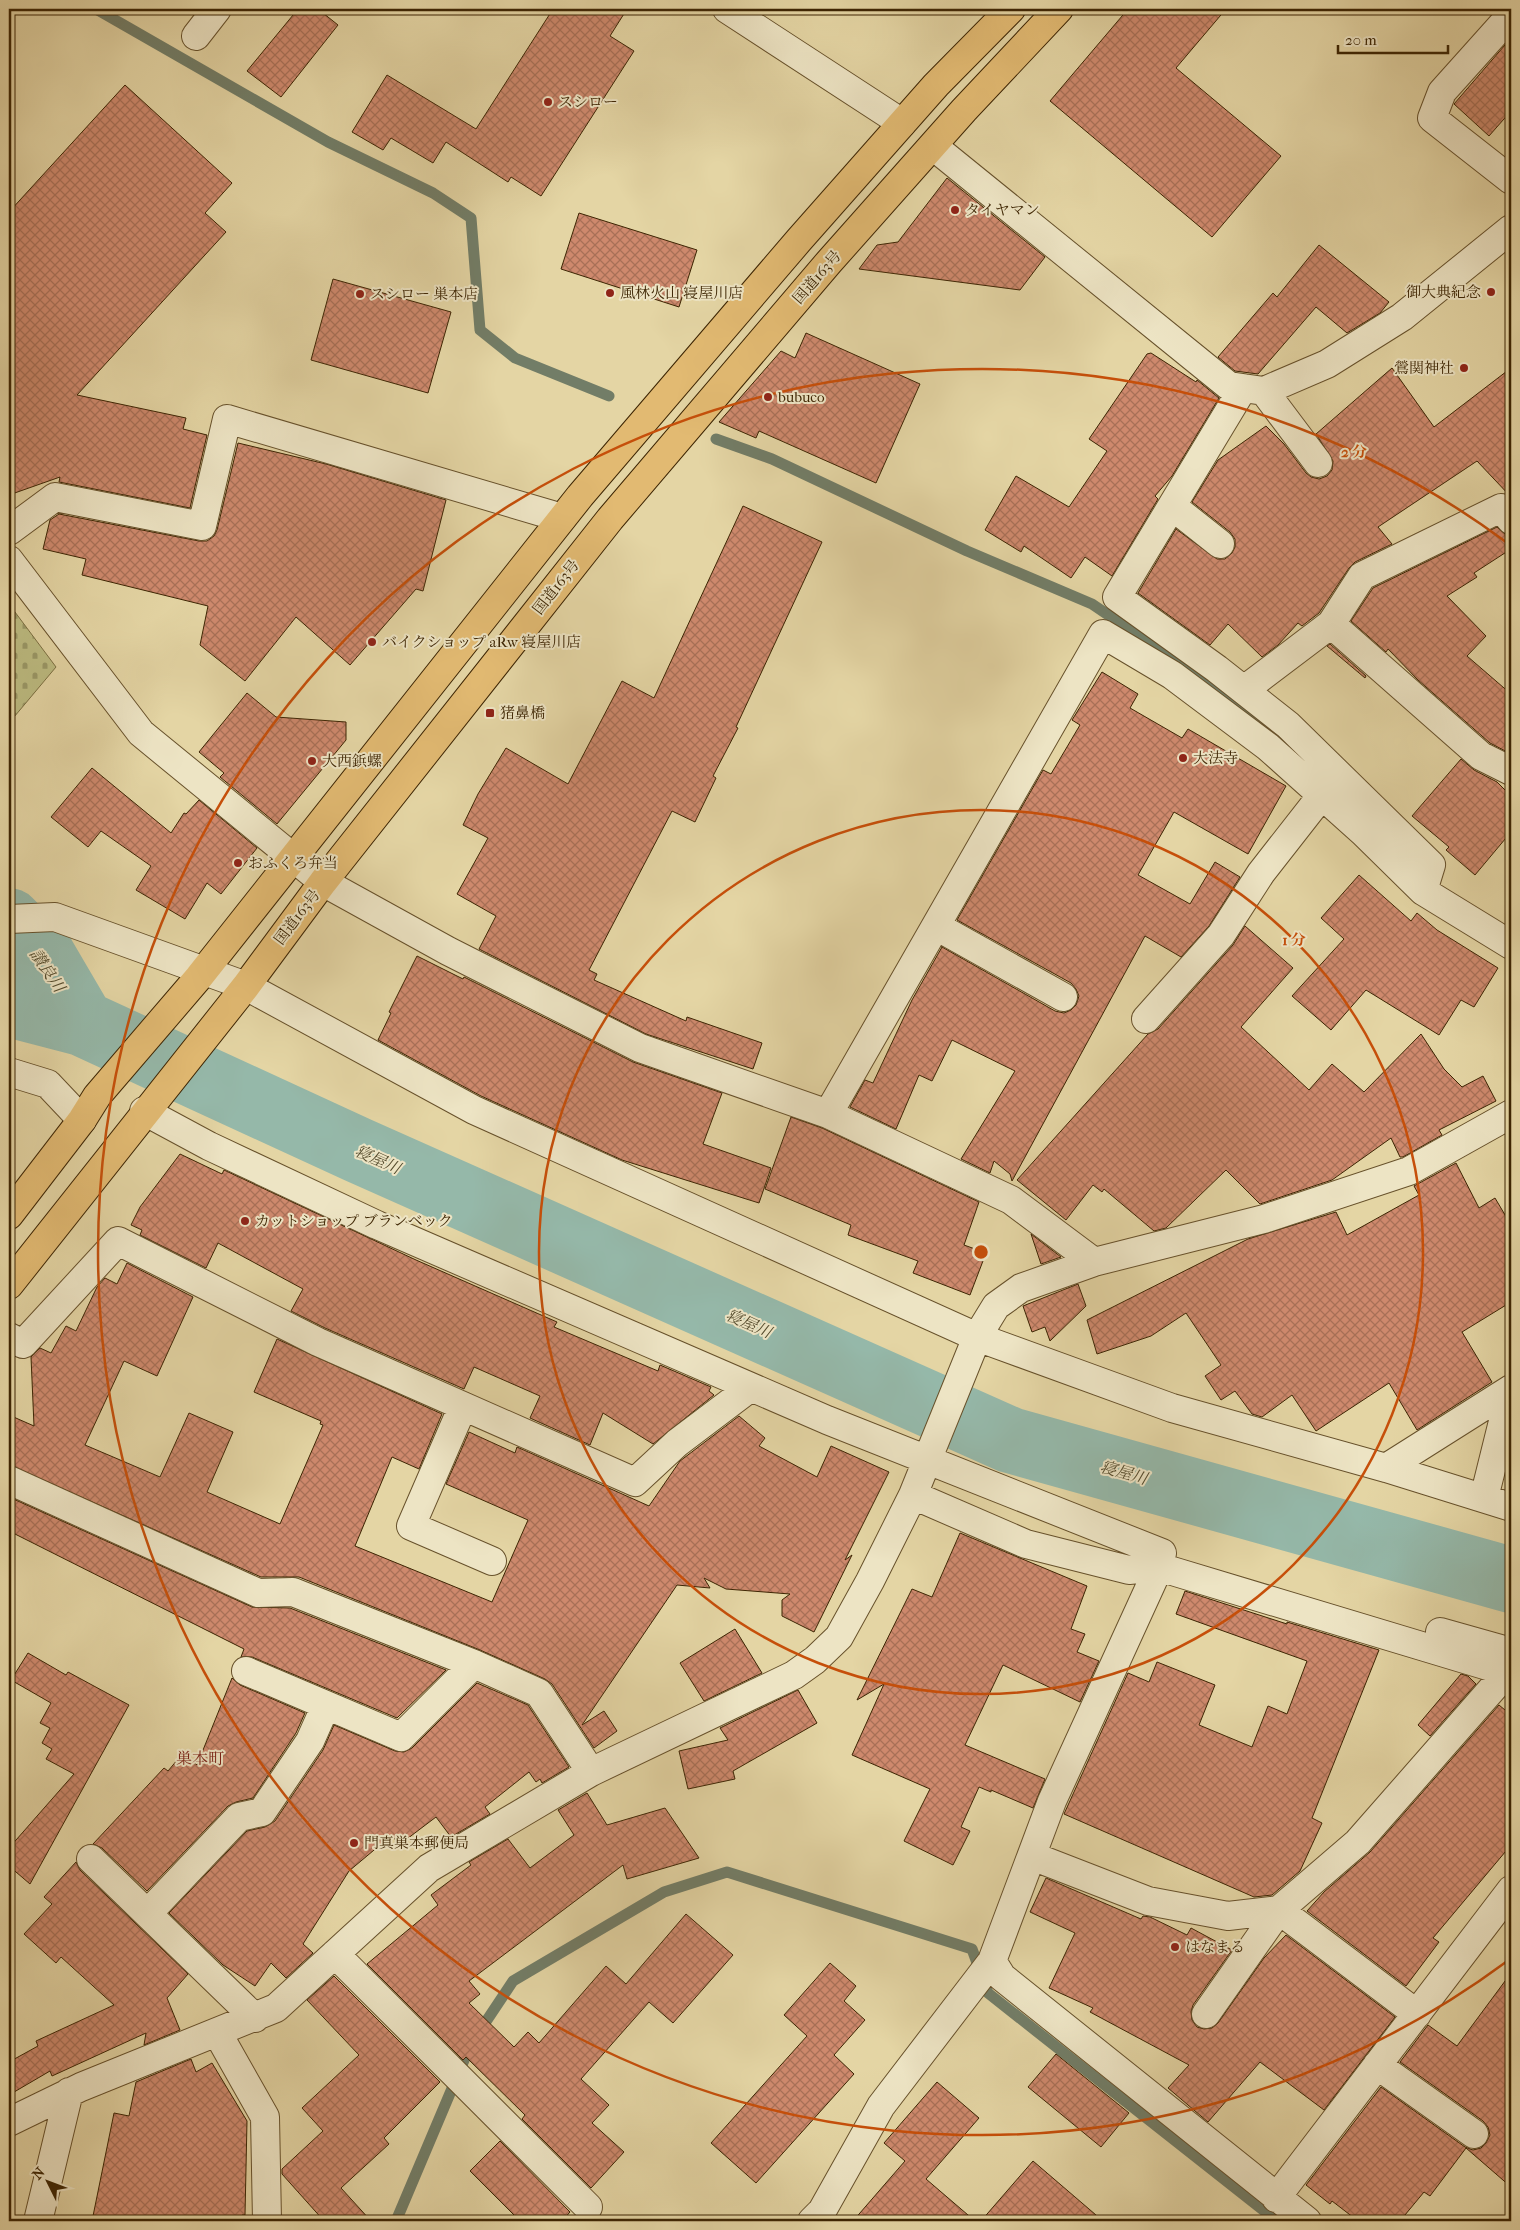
<svg xmlns="http://www.w3.org/2000/svg" width="1520" height="2230" viewBox="0 0 1520 2230" font-family="'IM FELL French Canon','Noto Serif JP',serif">
<style>
.cemetery{fill:url(#cemetery-stones);stroke:#7c7042}
.lines{fill:none;stroke-linecap:round;stroke-linejoin:round}
.stream{stroke:#727d67;stroke-width:11}
.river{stroke:#95b8a9;stroke-width:66}
.building{fill:url(#building-cross-hatch);stroke:#3d2503}
.minor-casing{stroke:#67512b;stroke-width:30}
.highway-casing{stroke:#3d2503;stroke-width:30}
.minor{stroke:#ede4c4;stroke-width:28}
.highway{stroke:#e2ba72;stroke-width:28}
.ring{fill:none;stroke:#c64f0a;stroke-width:2.5}
.poi-dot{fill:#8f2418;stroke:#ede4c4;stroke-width:2}
.labels{text-anchor:middle;stroke-width:4;stroke-linejoin:round;paint-order:stroke}
.poi-label{font-size:15px;fill:#3d2503;stroke:#ede4c4;text-anchor:start}
.street-label{font-size:15px;fill:#3d2503;stroke:#ede4c4}
.water-label{font-size:16px;font-style:italic;fill:#534a2c;stroke:#ede4c4}
.neighbourhood-label{font-size:16px;fill:#7a1f14;stroke:#ede4c4}
.centre{fill:#c64f0a;stroke:#ede4c4;stroke-width:2.5}
.ring-label{font-size:15px;text-anchor:middle;font-weight:bold;fill:#c64f0a;stroke:#ede4c4;stroke-width:4;stroke-linejoin:round;paint-order:stroke}
</style>
<defs>
<pattern id="cemetery-stones" width="16" height="16" patternUnits="userSpaceOnUse" patternTransform="scale(1.25)"><rect width="16" height="16" fill="#bcbb81"/><path d="M2 7V4a2 2 0 0 1 4 0v3zM10 15v-3a2 2 0 0 1 4 0v3z" fill="#9a9867"/></pattern>
<pattern id="building-cross-hatch" width="8" height="8" patternUnits="userSpaceOnUse" patternTransform="scale(1.25)"><rect width="8" height="8" fill="#ce896d"/><path d="M0 0l8 8M0 8l8-8" fill="none" stroke="#a87057"/></pattern>
</defs>
<rect width="100%" height="100%" fill="#e4d5a4"/>
<filter id="stains"><feTurbulence type="fractalNoise" baseFrequency=".004" numOctaves="4"/><feColorMatrix values="0 0 0 0 .2 0 0 0 0 .09 0 0 0 0 .02 0 0 0 .5 -.17"/></filter>
<radialGradient id="worn" r=".72"><stop offset=".6" stop-color="#630" stop-opacity="0"/><stop offset="1" stop-color="#630" stop-opacity=".3"/></radialGradient>
<path class="cemetery" d="M 9,604 L 56,667 L 9,723 Z"/>
<g class="lines">
<path class="stream" d="M 96,9 L 328,142 L 433,193 L 471,218 L 480,330 L 515,358 L 609,396
M 716,439 L 772,459 L 967,551 L 1092,604 L 1235,701 L 1274,736
M 479,2032 L 513,1981 L 664,1892 L 727,1872 L 972,1949 L 988,1993 L 1277,2221
M 396,2221 L 470,2046"/>
<path class="river" d="M 9,921 L 41,953 L 82,1023
M 9,1004 L 82,1023 L 358,1150 L 1010,1440 L 1511,1580"/>
</g>
<path class="building" d="M 298,9 L 318,9 L 338,25 L 281,97 L 247,71 Z
M 553,9 L 627,9 L 610,36 L 634,51 L 541,196 L 511,177 L 508,182 L 446,142 L 433,163 L 391,138 L 383,150 L 352,132 L 387,75 L 476,129 Z
M 1128,9 L 1226,9 L 1176,68 L 1281,156 L 1212,237 L 1050,101 Z
M 1511,38 L 1511,111 L 1489,136 L 1454,104 Z
M 125,85 L 232,183 L 205,213 L 226,232 L 77,395 L 186,418 L 183,429 L 207,435 L 190,508 L 59,482 L 60,477 L 9,495 L 9,212 Z
M 947,178 L 1045,257 L 1020,290 L 859,269 L 877,245 L 898,242 Z
M 579,213 L 697,250 L 679,307 L 561,269 Z
M 1319,245 L 1389,302 L 1380,313 L 1347,333 L 1316,307 L 1258,374 L 1235,371 L 1218,357 L 1273,293 L 1277,297 Z
M 333,279 L 451,312 L 428,393 L 311,360 Z
M 806,333 L 920,384 L 876,483 L 759,431 L 756,438 L 719,422 L 781,351 L 795,358 Z
M 1151,353 L 1196,382 L 1197,380 L 1219,398 L 1172,476 L 1155,496 L 1158,499 L 1112,576 L 1085,557 L 1071,578 L 1024,546 L 1021,552 L 985,530 L 1016,476 L 1069,507 L 1107,451 L 1089,439 L 1147,354 Z
M 1392,368 L 1434,427 L 1511,368 L 1511,497 L 1477,461 L 1378,527 L 1392,544 L 1355,562 L 1349,568 L 1319,613 L 1302,626 L 1298,623 L 1278,645 L 1262,657 L 1228,624 L 1210,645 L 1138,593 L 1176,529 L 1217,559 L 1225,559 L 1232,553 L 1235,547 L 1235,539 L 1230,532 L 1192,502 L 1218,460 L 1266,426 L 1284,444 L 1306,473 L 1311,477 L 1319,479 L 1327,476 L 1332,470 L 1333,461 L 1316,434 Z
M 238,443 L 326,464 L 446,500 L 423,591 L 416,589 L 350,665 L 296,617 L 245,681 L 200,645 L 208,606 L 82,575 L 86,559 L 43,549 L 50,520 L 59,514 L 199,541 L 207,541 L 214,536 L 217,530 Z
M 743,506 L 822,542 L 736,727 L 738,728 L 713,776 L 716,778 L 695,822 L 672,811 L 589,970 L 597,974 L 594,980 L 686,1021 L 687,1017 L 762,1043 L 753,1069 L 646,1034 L 479,949 L 496,916 L 457,894 L 488,838 L 463,825 L 478,794 L 506,748 L 568,784 L 622,681 L 654,698 Z
M 1497,527 L 1505,534 L 1511,535 L 1511,549 L 1474,573 L 1477,577 L 1447,596 L 1486,636 L 1467,656 L 1511,694 L 1511,754 L 1490,743 L 1418,680 L 1388,649 L 1386,652 L 1351,621 L 1373,588 Z
M 1330,644 L 1366,676 L 1365,678 L 1327,646 Z
M 1102,672 L 1138,694 L 1130,708 L 1182,738 L 1188,729 L 1286,786 L 1248,854 L 1174,812 L 1138,875 L 1190,904 L 1215,862 L 1240,877 L 1209,926 L 1181,957 L 1145,936 L 1012,1181 L 1010,1174 L 994,1161 L 990,1173 L 961,1159 L 1015,1071 L 952,1040 L 932,1081 L 919,1075 L 896,1129 L 850,1107 L 865,1080 L 873,1083 L 912,1000 L 942,947 L 1055,1011 L 1064,1013 L 1071,1010 L 1076,1005 L 1079,996 L 1076,989 L 1071,983 L 957,920 L 1043,770 L 1051,774 L 1080,725 L 1072,720 Z
M 247,693 L 276,717 L 346,722 L 346,740 L 277,824 L 220,777 L 224,773 L 199,752 Z
M 1461,759 L 1474,770 L 1497,782 L 1511,796 L 1511,832 L 1475,875 L 1446,850 L 1449,847 L 1412,816 Z
M 92,768 L 171,833 L 184,813 L 186,814 L 199,800 L 257,848 L 221,894 L 207,883 L 185,919 L 136,890 L 151,866 L 101,831 L 88,847 L 51,817 Z
M 1359,875 L 1411,921 L 1417,913 L 1437,930 L 1498,968 L 1474,1007 L 1461,1000 L 1439,1035 L 1366,990 L 1331,1030 L 1292,996 L 1344,939 L 1321,918 Z
M 1245,926 L 1293,968 L 1241,1027 L 1309,1090 L 1332,1064 L 1364,1092 L 1421,1034 L 1444,1069 L 1462,1087 L 1483,1076 L 1496,1101 L 1439,1130 L 1442,1135 L 1403,1157 L 1400,1157 L 1391,1138 L 1332,1180 L 1260,1204 L 1226,1170 L 1166,1228 L 1154,1231 L 1104,1189 L 1102,1192 L 1093,1185 L 1066,1220 L 1017,1180 L 1148,1034 L 1158,1029 L 1233,945 Z
M 417,956 L 463,979 L 464,977 L 633,1062 L 722,1093 L 703,1144 L 771,1168 L 759,1203 L 622,1160 L 481,1096 L 378,1040 L 391,1013 L 389,1012 Z
M 791,1117 L 822,1128 L 979,1202 L 964,1245 L 986,1253 L 970,1295 L 913,1273 L 918,1261 L 848,1235 L 851,1225 L 765,1189 Z
M 180,1154 L 222,1174 L 224,1170 L 416,1260 L 557,1322 L 554,1327 L 658,1371 L 660,1365 L 711,1387 L 709,1391 L 714,1395 L 653,1444 L 603,1413 L 590,1445 L 530,1418 L 540,1396 L 474,1367 L 464,1389 L 325,1328 L 291,1311 L 303,1289 L 218,1243 L 206,1268 L 140,1235 L 142,1230 L 131,1225 L 140,1207 Z
M 1456,1163 L 1479,1208 L 1495,1198 L 1511,1225 L 1511,1302 L 1462,1332 L 1492,1382 L 1417,1430 L 1389,1383 L 1316,1431 L 1292,1395 L 1262,1417 L 1252,1414 L 1235,1391 L 1221,1400 L 1205,1376 L 1221,1365 L 1186,1313 L 1151,1336 L 1097,1354 L 1087,1320 L 1248,1239 L 1336,1212 L 1347,1235 L 1419,1195 L 1414,1186 Z
M 1031,1234 L 1061,1257 L 1041,1264 Z
M 127,1263 L 193,1297 L 157,1376 L 124,1361 L 85,1445 L 160,1477 L 189,1413 L 233,1432 L 207,1492 L 280,1524 L 323,1425 L 320,1424 L 321,1421 L 254,1392 L 277,1339 L 442,1414 L 419,1469 L 392,1457 L 355,1546 L 492,1602 L 528,1520 L 446,1484 L 469,1432 L 515,1453 L 517,1447 L 649,1506 L 680,1461 L 739,1416 L 765,1438 L 759,1446 L 817,1477 L 831,1446 L 889,1472 L 845,1560 L 852,1555 L 814,1632 L 782,1616 L 782,1600 L 790,1594 L 726,1589 L 704,1578 L 710,1588 L 677,1585 L 582,1725 L 604,1711 L 617,1731 L 594,1748 L 552,1684 L 545,1679 L 480,1650 L 299,1577 L 261,1577 L 9,1465 L 9,1415 L 34,1426 L 31,1357 L 40,1348 L 51,1353 L 66,1326 L 76,1331 L 97,1287 L 105,1278 L 117,1284 Z
M 1078,1284 L 1086,1306 L 1050,1341 L 1045,1327 L 1032,1332 L 1023,1306 Z
M 9,1497 L 252,1607 L 290,1608 L 446,1670 L 397,1718 L 252,1657 L 241,1657 L 244,1649 L 9,1531 Z
M 960,1533 L 1087,1586 L 1071,1629 L 1085,1634 L 1077,1652 L 1099,1661 L 1080,1702 L 1003,1665 L 965,1745 L 1045,1779 L 1033,1808 L 991,1790 L 991,1792 L 979,1787 L 961,1827 L 970,1831 L 953,1865 L 904,1841 L 930,1789 L 852,1755 L 884,1684 L 857,1700 L 912,1589 L 932,1597 Z
M 1185,1591 L 1287,1624 L 1287,1622 L 1379,1650 L 1312,1818 L 1322,1823 L 1300,1871 L 1272,1895 L 1254,1897 L 1064,1814 L 1128,1673 L 1149,1682 L 1157,1662 L 1215,1685 L 1199,1725 L 1252,1747 L 1268,1706 L 1287,1714 L 1307,1661 L 1176,1614 Z
M 735,1629 L 762,1673 L 704,1701 L 680,1663 Z
M 28,1653 L 66,1675 L 68,1672 L 129,1705 L 30,1884 L 9,1866 L 9,1848 L 74,1774 L 46,1759 L 52,1749 L 42,1743 L 50,1728 L 40,1723 L 51,1703 L 11,1680 Z
M 1461,1674 L 1468,1676 L 1476,1684 L 1430,1736 L 1418,1725 Z
M 232,1678 L 240,1685 L 305,1713 L 296,1733 L 253,1798 L 236,1802 L 228,1806 L 147,1891 L 102,1848 L 93,1844 L 164,1768 L 168,1771 L 183,1753 L 197,1765 Z
M 477,1683 L 528,1705 L 569,1767 L 542,1783 L 540,1779 L 536,1782 L 529,1772 L 485,1807 L 490,1814 L 451,1837 L 436,1817 L 399,1845 L 392,1835 L 349,1871 L 303,1944 L 313,1953 L 286,1978 L 271,1963 L 255,1986 L 223,1965 L 169,1913 L 247,1831 L 265,1827 L 275,1821 L 323,1750 L 334,1725 L 395,1751 L 404,1752 L 412,1748 Z
M 798,1690 L 817,1723 L 733,1771 L 735,1779 L 688,1789 L 679,1751 L 728,1740 L 720,1728 Z
M 1499,1705 L 1511,1715 L 1511,1845 L 1433,1938 L 1439,1942 L 1406,1986 L 1307,1911 L 1324,1892 L 1370,1852 Z
M 587,1793 L 607,1825 L 665,1808 L 699,1858 L 627,1879 L 623,1865 L 469,1981 L 480,1994 L 469,2003 L 514,2047 L 528,2032 L 539,2043 L 606,1966 L 626,1984 L 686,1914 L 733,1955 L 673,2023 L 649,2002 L 581,2079 L 609,2105 L 592,2123 L 624,2152 L 591,2188 L 522,2119 L 525,2115 L 466,2057 L 463,2060 L 367,1964 L 438,1905 L 431,1895 L 471,1865 L 469,1862 L 508,1839 L 530,1868 L 574,1835 L 558,1810 Z
M 76,1862 L 80,1870 L 188,1974 L 167,1998 L 180,2030 L 144,2045 L 146,2033 L 52,2076 L 50,2071 L 9,2095 L 9,2062 L 38,2046 L 36,2041 L 114,2005 L 61,1957 L 56,1963 L 24,1934 L 52,1904 L 44,1897 Z
M 1046,1878 L 1141,1919 L 1143,1916 L 1150,1917 L 1187,1935 L 1191,1928 L 1232,1950 L 1193,2005 L 1191,2012 L 1192,2020 L 1197,2027 L 1204,2029 L 1212,2028 L 1218,2023 L 1264,1958 L 1286,1935 L 1395,2017 L 1324,2110 L 1260,2062 L 1208,2122 L 1168,2088 L 1189,2065 L 1090,2012 L 1093,2008 L 1049,1988 L 1075,1933 L 1030,1912 Z
M 830,1963 L 856,1986 L 844,2001 L 865,2020 L 834,2055 L 854,2074 L 756,2183 L 711,2143 L 807,2036 L 784,2015 Z
M 1511,1973 L 1511,2187 L 1466,2148 L 1430,2196 L 1424,2192 L 1400,2221 L 1358,2221 L 1332,2201 L 1330,2204 L 1306,2185 L 1381,2087 L 1465,2147 L 1473,2150 L 1481,2148 L 1486,2143 L 1490,2135 L 1488,2127 L 1483,2121 L 1400,2062 L 1428,2025 L 1457,2046 Z
M 334,1976 L 440,2082 L 384,2138 L 389,2144 L 341,2188 L 371,2221 L 324,2221 L 282,2174 L 282,2169 L 323,2131 L 302,2108 L 359,2055 L 307,2000 Z
M 1056,2054 L 1129,2113 L 1101,2147 L 1028,2087 Z
M 191,2059 L 196,2072 L 212,2063 L 247,2121 L 245,2215 L 242,2215 L 242,2221 L 92,2221 L 114,2113 L 129,2116 L 136,2082 Z
M 937,2082 L 979,2118 L 926,2179 L 975,2221 L 853,2221 L 905,2161 L 884,2143 Z
M 500,2141 L 570,2212 L 562,2221 L 520,2221 L 470,2171 Z
M 1033,2161 L 1103,2221 L 981,2221 Z"/>
<g class="lines">
<g class="minor-casing">
<path id="minor" d="M 727,9 L 902,123
M 1511,15 L 1442,92 L 1432,118 L 1511,180
M 196,36 L 217,9
M 933,146 L 1229,386 L 1264,391 L 1327,364 L 1402,317 L 1511,229
M 1243,388 L 1117,597 L 1217,669 L 1288,725 L 1431,865 L 1423,891
M 1264,391 L 1318,463
M 1172,506 L 1220,544
M 9,531 L 55,497 L 202,526 L 227,419 L 562,518
M 9,560 L 141,733 L 323,882 L 448,951 L 640,1048 L 828,1114 L 1103,634 L 1172,675 L 1268,747 L 1363,832 L 1423,891 L 1511,945
M 1331,624 L 1481,756 L 1511,771
M 1244,690 L 1331,624 L 1362,576 L 1501,508 L 1511,520
M 9,919 L 55,917 L 246,986 L 474,1110 L 977,1337 L 1172,1408 L 1386,1468 L 1511,1507
M 936,926 L 1063,997
M 1146,1019 L 1221,935 L 1261,873 L 1322,795
M 9,1072 L 48,1084 L 82,1120
M 144,1111 L 209,1146 L 377,1225 L 827,1420 L 1162,1553 L 1159,1567 L 1511,1673
M 828,1114 L 1011,1200 L 1094,1262
M 9,1337 L 23,1344 L 118,1241 L 318,1342 L 635,1482 L 677,1443 L 751,1387
M 463,1406 L 411,1526 L 492,1561
M 1386,1468 L 1511,1389
M 9,1480 L 258,1593 L 293,1592 L 474,1664 L 539,1693 L 591,1772
M 913,1495 L 1026,1544 L 1129,1570 L 1159,1567
M 1484,1498 L 1511,1389
M 1159,1567 L 1052,1801 L 992,1961 L 1002,1977 L 1307,2221
M 1440,1632 L 1511,1652
M 246,1671 L 401,1737 L 474,1664
M 1032,1856 L 1148,1901 L 1228,1916 L 1279,1910 L 1417,2014
M 91,1859 L 255,2018
M 148,1913 L 239,1817 L 262,1812 L 310,1741 L 326,1705
M 335,1954 L 588,2207
M 1206,2014 L 1279,1910 L 1358,1842 L 1507,1672
M 217,2032 L 265,2117 L 267,2221
M 1377,2065 L 1474,2134
M 9,2122 L 81,2087 L 276,2008 L 429,1868 L 591,1772 L 794,1675 L 815,1660 L 839,1637 L 870,1581 L 913,1495 L 977,1337 L 996,1306 L 1021,1288 L 1094,1262 L 1264,1219 L 1409,1171 L 1511,1114
M 1276,2198 L 1511,1890
M 38,2221 L 69,2092
M 812,2221 L 822,2211 L 881,2106 L 992,1961"/>
</g>
<g class="highway-casing">
<path id="highway" d="M 9,1215 L 82,1120 L 97,1096 L 199,977 L 580,496 L 799,240 L 936,85 L 1011,9
M 9,1285 L 246,986 L 323,882 L 610,519 L 829,262 L 964,110 L 1059,9"/>
</g>
<use href="#minor" class="minor"/>
<use href="#highway" class="highway"/>
</g>
<g class="ring">
<circle cx="981" cy="1252" r="442"/>
<path d="M1506 1962A883 883 0 1 1 1506 542"/>
</g>
<g class="poi-dot">
<circle cx="548" cy="102" r="5"/>
<circle cx="955" cy="210" r="5"/>
<circle cx="1491" cy="292" r="5"/>
<circle cx="610" cy="293" r="5"/>
<circle cx="360" cy="294" r="5"/>
<circle cx="1464" cy="368" r="5"/>
<circle cx="768" cy="397" r="5"/>
<circle cx="372" cy="642" r="5"/>
<rect x="485" y="708" width="10" height="10" rx="2.5"/>
<circle cx="1183" cy="758" r="5"/>
<circle cx="312" cy="761" r="5"/>
<circle cx="238" cy="863" r="5"/>
<circle cx="245" cy="1221" r="5"/>
<circle cx="354" cy="1843" r="5"/>
<circle cx="1175" cy="1947" r="5"/>
</g>
<g class="labels">
<g class="poi-label">
<text x="558" y="107">スシロー</text>
<text x="965" y="215">タイヤマン</text>
<text x="1481" y="297" text-anchor="end">御大典紀念</text>
<text x="620" y="298">風林火山 寝屋川店</text>
<text x="370" y="299">スシロー 巣本店</text>
<text x="1454" y="373" text-anchor="end">鶯関神社</text>
<text x="778" y="402">bubuco</text>
<text x="382" y="647">バイクショップ aRw 寝屋川店</text>
<text x="500" y="718">猪鼻橋</text>
<text x="1193" y="763">大法寺</text>
<text x="322" y="766">大西鋲螺</text>
<text x="248" y="868">おふくろ弁当</text>
<text x="255" y="1226">カットショップ ブランベック</text>
<text x="364" y="1848">門真巣本郵便局</text>
<text x="1185" y="1952">はなまる</text>
</g>
<g class="street-label">
<text transform="translate(817 277) rotate(-49)" y="5">国道163号</text>
<text transform="translate(556 587) rotate(-52)" y="5">国道163号</text>
<text transform="translate(297 917) rotate(-53)" y="5">国道163号</text>
</g>
<g class="water-label">
<text transform="translate(48 970) rotate(56)" y="6">讃良川</text>
<text transform="translate(378 1159) rotate(24)" y="6">寝屋川</text>
<text transform="translate(749 1323) rotate(24)" y="6">寝屋川</text>
<text transform="translate(1124 1472) rotate(16)" y="6">寝屋川</text>
</g>
<g class="neighbourhood-label">
<text x="200" y="1764">巣本町</text>
</g>
</g>
<circle cx="981" cy="1252" r="8" class="centre"/>
<g class="ring-label">
<text x="1354" y="457">2 分</text>
<text x="1294" y="945">1 分</text>
</g>
<rect width="1520" height="2230" fill="none" stroke="#e4d5a4" stroke-width="30"/>
<rect x="10" y="10" width="1500" height="2210" fill="none" stroke="#3d2503" stroke-width="2.5"/>
<rect x="15" y="15" width="1490" height="2200" fill="none" stroke="#3d2503"/>
<g transform="translate(48 2182) rotate(312)" stroke="#ede4c4" stroke-width="4" paint-order="stroke">
<path d="M0-4L9 19L0 12L-9 19Z" fill="#3d2503"/>
<text y="-8" font-size="14" font-weight="bold" text-anchor="middle" fill="#3d2503">N</text>
</g>
<path d="M1338 45v8h110v-8" fill="none" stroke="#3d2503" stroke-width="2.5"/>
<text x="1345" y="45" font-size="15" fill="#3d2503" stroke="#ede4c4" stroke-width="4" paint-order="stroke">20 m</text>
<rect width="100%" height="100%" filter="url(#stains)"/>
<rect width="100%" height="100%" fill="url(#worn)"/>
</svg>
